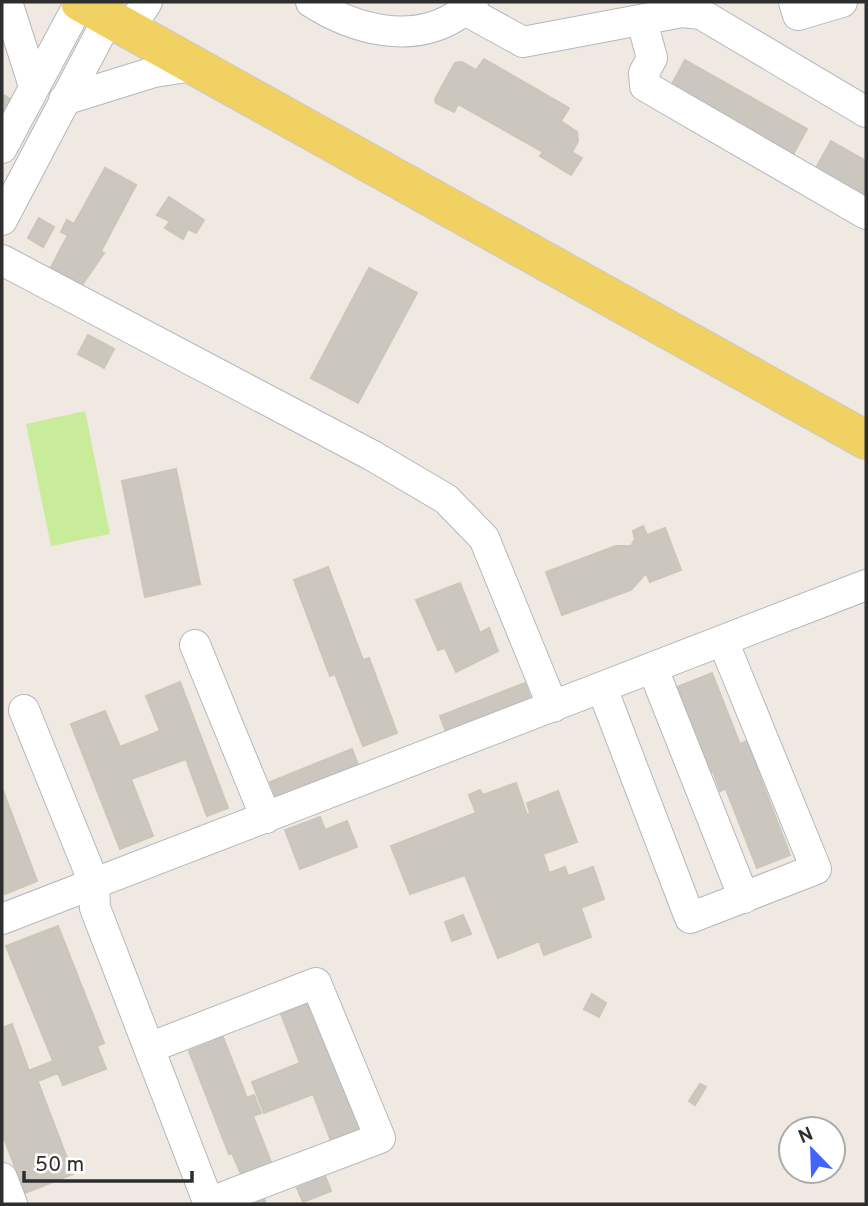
<svg xmlns="http://www.w3.org/2000/svg" width="868" height="1206" viewBox="0 0 868 1206" font-family="Overpass,sans-serif">
<style>
.pitch{fill:#c9ec9a}
.building{fill:#cbc7bf;stroke:#cbc5ba;stroke-width:2}
.lines{fill:none;stroke-linecap:round;stroke-linejoin:round}
.minor-casing{stroke:#b4b7c1;stroke-width:32}
.major-casing{stroke:#c9c9c9;stroke-width:40}
.minor{stroke:#fff;stroke-width:30}
.major{stroke:#f2d163;stroke-width:38}
</style>
<rect width="100%" height="100%" fill="#efe9e1"/>
<path class="pitch" d="M 85,411 L 110,534 L 51,546 L 26,424 Z"/>
<path class="building" d="M 484,59 L 569,108 L 561,121 L 577,132 L 578,141 L 572,152 L 582,158 L 571,175 L 540,156 L 543,152 L 458,104 L 454,112 L 436,103 L 435,99 L 455,63 L 462,62 L 476,70 Z
M 685,60 L 807,129 L 790,160 L 668,91 Z
M 2,94 L 17,103 L 2,130 Z
M 831,141 L 866,161 L 866,203 L 813,173 Z
M 105,168 L 136,185 L 101,251 L 104,253 L 82,285 L 49,271 L 68,235 L 61,232 L 67,220 L 74,224 Z
M 169,197 L 204,220 L 196,233 L 188,229 L 183,239 L 165,228 L 170,221 L 157,215 Z
M 39,218 L 54,227 L 43,247 L 28,238 Z
M 369,268 L 417,293 L 358,403 L 311,378 Z
M 88,335 L 114,349 L 104,368 L 78,354 Z
M 176,469 L 200,584 L 145,597 L 122,481 Z
M 643,526 L 647,535 L 665,528 L 681,570 L 650,582 L 646,573 L 631,590 L 562,615 L 546,572 L 616,546 L 631,546 L 635,539 L 633,531 Z
M 328,567 L 363,660 L 369,658 L 397,733 L 363,746 L 335,674 L 330,676 L 294,580 Z
M 460,583 L 480,633 L 489,628 L 498,651 L 456,672 L 445,648 L 438,650 L 416,600 Z
M 712,673 L 745,757 L 759,751 L 768,773 L 760,777 L 790,855 L 757,868 L 718,769 L 711,772 L 677,687 Z
M 180,682 L 228,808 L 207,816 L 186,759 L 131,779 L 153,836 L 120,849 L 71,724 L 105,711 L 120,747 L 160,731 L 146,696 Z
M 525,683 L 533,705 L 448,737 L 440,716 Z
M 753,738 L 759,751 L 745,757 L 740,744 Z
M 352,749 L 360,770 L 278,803 L 270,782 Z
M 718,769 L 726,788 L 720,791 L 713,771 Z
M 516,783 L 527,815 L 530,813 L 527,803 L 558,791 L 577,842 L 543,854 L 549,873 L 565,867 L 568,876 L 593,867 L 604,899 L 534,926 L 540,941 L 498,958 L 465,875 L 410,894 L 391,846 L 476,813 L 469,795 L 480,790 L 483,795 Z
M 2,788 L 37,881 L 5,894 L 2,884 Z
M 320,817 L 325,830 L 347,821 L 357,847 L 300,869 L 285,830 Z
M 581,908 L 591,937 L 544,955 L 534,926 Z
M 463,915 L 471,934 L 452,941 L 445,922 Z
M 58,926 L 104,1043 L 97,1046 L 106,1069 L 63,1085 L 6,946 Z
M 592,994 L 606,1003 L 599,1017 L 584,1009 Z
M 313,1001 L 363,1129 L 331,1141 L 313,1094 L 264,1113 L 252,1082 L 300,1063 L 281,1014 Z
M 12,1024 L 29,1071 L 33,1069 L 73,1174 L 25,1193 L 2,1133 L 2,1028 Z
M 223,1037 L 247,1098 L 254,1095 L 261,1113 L 253,1116 L 271,1162 L 241,1174 L 232,1153 L 229,1154 L 189,1051 Z
M 53,1061 L 58,1073 L 38,1081 L 33,1069 Z
M 700,1084 L 706,1087 L 695,1105 L 689,1101 Z
M 325,1176 L 331,1191 L 303,1202 L 297,1188 Z
M 264,1198 L 266,1204 L 250,1204 Z"/>
<g class="lines">
<g class="minor-casing">
<path id="minor" d="M 7,2 L 34,86
M 311,2 C 353,29 411,45 456,16 C 463,11 469,9 473,2
M 794,2 L 798,15 L 842,2
M 465,10 L 523,42 L 682,12 L 701,14 L 866,112
M 642,21 L 652,58 L 644,73 L 645,86 L 866,214
M 129,29 L 147,2
M 64,100 L 154,72 L 194,66
M 2,148 L 80,2
M 2,220 L 109,17
M 2,260 L 373,456 L 446,499 L 484,538 L 553,707
M 195,645 L 266,818
M 653,669 L 744,898
M 602,688 L 690,918 L 816,869 L 723,641
M 24,710 L 94,883 L 95,908 L 209,1204
M 2,919 L 866,585
M 149,1048 L 316,983 L 380,1138 L 208,1203
M 2,1178 L 12,1204"/>
</g>
<g class="major-casing">
<path id="major" d="M 80,2 L 866,440"/>
</g>
<use href="#minor" class="minor"/>
<use href="#major" class="major"/>
</g>
<rect width="868" height="1206" fill="none" stroke="#2e2e2e" stroke-width="7"/>
<g transform="translate(812 1150) rotate(337)"><circle r="33" fill="#ffffff" stroke="#ababab" stroke-width="2"/>
<path d="M0-5L12 26L0 18L-12 26Z" fill="#4264fb"/>
<text y="-10" font-size="19" font-weight="bold" text-anchor="middle" fill="#2e2e2e">N</text>
</g>
<path d="M24 1171v10h168v-10" fill="none" stroke="#2e2e2e" stroke-width="3.5"/>
<text x="35" y="1171" font-size="21" fill="#2e2e2e" stroke="#ffffff" stroke-width="5" paint-order="stroke">50 m</text>
</svg>
